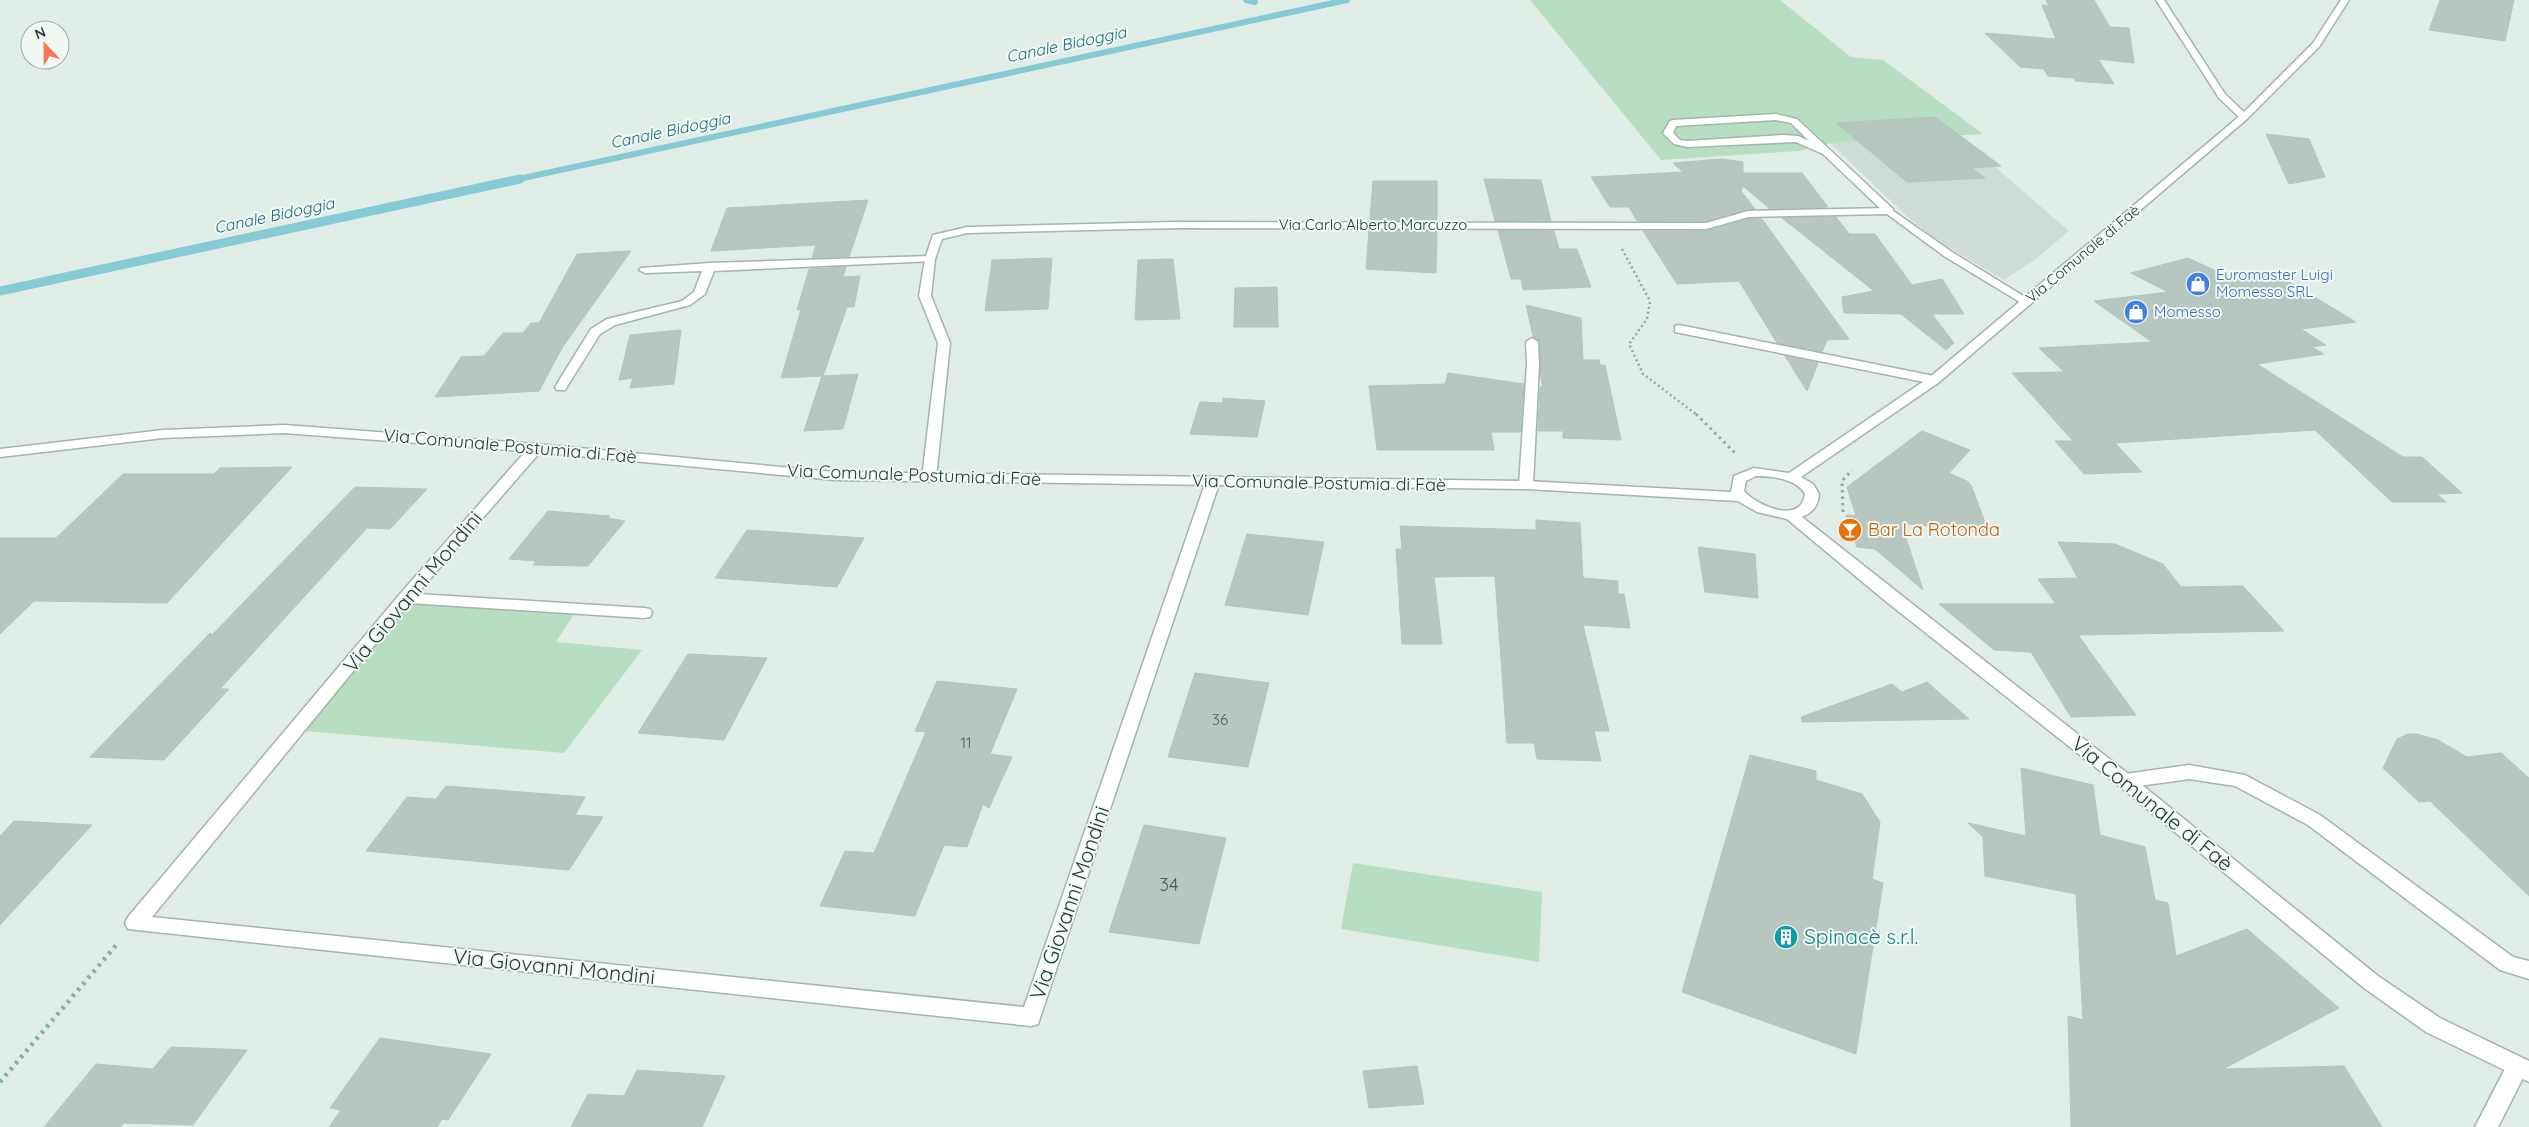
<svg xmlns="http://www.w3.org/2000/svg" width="2529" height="1127" viewBox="0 0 2529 1127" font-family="Quicksand,sans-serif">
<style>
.built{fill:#cedcd5}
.green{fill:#b8dec1}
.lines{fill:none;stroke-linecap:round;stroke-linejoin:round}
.stream-far1{stroke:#85cad4;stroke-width:6}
.stream{stroke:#85cad4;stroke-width:9}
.building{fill:#b5c7bf;stroke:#b2c6bd}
.service-casing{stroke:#a3b4ad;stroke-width:3}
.minor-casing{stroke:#a3b4ad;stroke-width:3}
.tertiary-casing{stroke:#a3b4ad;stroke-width:3}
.path-far2{stroke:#7fb1a0;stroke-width:2.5;stroke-dasharray:2 3;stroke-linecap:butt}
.path-far1{stroke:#7fb1a0;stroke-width:3;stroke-dasharray:2.5 4;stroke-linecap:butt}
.path{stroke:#7fb1a0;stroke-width:4.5;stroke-dasharray:3 5;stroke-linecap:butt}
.service{fill:#fff;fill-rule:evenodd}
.minor{fill:#fff;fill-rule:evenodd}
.tertiary{fill:#fff;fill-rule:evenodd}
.labels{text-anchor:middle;stroke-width:4;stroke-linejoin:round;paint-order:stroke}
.far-street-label{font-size:15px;fill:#203d35;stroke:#f1f8f4}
.far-shop-label{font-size:15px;fill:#366cbe;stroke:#f1f8f4;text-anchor:start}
.number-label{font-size:15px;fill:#456058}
.far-water-label{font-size:16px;font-style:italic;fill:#176e7c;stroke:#f1f8f4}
.street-label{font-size:18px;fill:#203d35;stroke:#f1f8f4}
.food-label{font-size:18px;fill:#c56008;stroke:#f1f8f4;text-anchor:start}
.near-number-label{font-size:18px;fill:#456058}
.near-street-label{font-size:21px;fill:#203d35;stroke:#f1f8f4}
.near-culture-label{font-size:21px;fill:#0d838f;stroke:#f1f8f4;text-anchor:start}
</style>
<rect width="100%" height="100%" fill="#e0ece6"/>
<path class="built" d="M 1958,135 L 2069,231 L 2036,259 L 2004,280 L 1935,239 L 1908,217 L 1830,143 Z"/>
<path class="green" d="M 1530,0 L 1780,0 L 1851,57 L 1883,60 L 1983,134 L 1830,143 L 1799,151 L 1661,160 Z
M 405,598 L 577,609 L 556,642 L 642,650 L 564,753 L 295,730 Z
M 1353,863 L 1542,892 L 1539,962 L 1341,929 Z"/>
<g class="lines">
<path class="stream-far1" d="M 1246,0 L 1255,2
M 514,180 L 1347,0"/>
<path class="stream" d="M 0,291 L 520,179"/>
</g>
<path class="building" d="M 2046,0 L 2094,0 L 2110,27 L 2129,28 L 2134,63 L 2098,59 L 2114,84 L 2075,81 L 2074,78 L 2048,76 L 2044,69 L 2020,67 L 1985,33 L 2056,39 L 2042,5 L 2049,6 Z
M 2440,0 L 2514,0 L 2505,41 L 2429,30 Z
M 1935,117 L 2001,166 L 1972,168 L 1985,178 L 1907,182 L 1836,123 Z
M 2266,134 L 2309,139 L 2325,177 L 2289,184 Z
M 1721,159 L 1743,162 L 1743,173 L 1802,173 L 1828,207 L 1770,209 L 1743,186 L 1741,191 L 1755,209 L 1706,221 L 1637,221 L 1629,207 L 1610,207 L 1591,177 L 1683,172 L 1673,163 Z
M 1484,179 L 1541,180 L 1551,221 L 1495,221 Z
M 1373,181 L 1437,181 L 1437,221 L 1370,220 Z
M 868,200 L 849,257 L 812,258 L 816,245 L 711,251 L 727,208 Z
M 1836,217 L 1849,234 L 1875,234 L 1912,285 L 1942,279 L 1964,314 L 1932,314 L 1954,343 L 1946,350 L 1901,314 L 1844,313 L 1842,297 L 1874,291 L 1782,218 Z
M 1749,219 L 1762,219 L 1849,339 L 1827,340 L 1822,352 L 1777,343 L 1739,281 L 1677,284 L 1643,231 L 1706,231 Z
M 1369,230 L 1437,230 L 1436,273 L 1366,269 Z
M 1498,230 L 1554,231 L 1559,249 L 1577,249 L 1591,287 L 1523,290 L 1521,279 L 1511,279 Z
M 631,251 L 562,348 L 539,391 L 435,397 L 461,357 L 484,356 L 503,333 L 523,333 L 531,323 L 539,323 L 577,254 Z
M 1052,258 L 1048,309 L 985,311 L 992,260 Z
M 2188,258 L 2233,279 L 2276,274 L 2356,322 L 2301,329 L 2326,345 L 2312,347 L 2324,354 L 2257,364 L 2403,457 L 2422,457 L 2462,493 L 2437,494 L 2446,502 L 2392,502 L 2315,430 L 2115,443 L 2142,472 L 2084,474 L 2055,441 L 2073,441 L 2012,373 L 2064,372 L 2039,348 L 2152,342 L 2094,301 L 2168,292 L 2131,273 Z
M 1173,259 L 1180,319 L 1135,320 L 1138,260 Z
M 846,267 L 843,277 L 860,276 L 854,307 L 847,307 L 823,376 L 858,374 L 843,429 L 804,431 L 822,376 L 781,378 L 801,310 L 797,310 L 809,269 Z
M 1277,287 L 1278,327 L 1234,327 L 1235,288 Z
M 1526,305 L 1581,318 L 1583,360 L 1599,360 L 1600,365 L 1605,365 L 1621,440 L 1563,438 L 1563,431 L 1538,431 L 1540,387 L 1543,387 L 1540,374 L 1540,342 L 1533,336 Z
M 681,330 L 674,384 L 630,388 L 633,378 L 619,380 L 630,335 Z
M 1785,356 L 1818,363 L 1807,391 Z
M 1448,373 L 1524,384 L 1521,432 L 1491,432 L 1494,450 L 1377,450 L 1369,386 L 1445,384 Z
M 1223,398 L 1265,401 L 1257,437 L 1190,434 L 1200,402 L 1223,403 Z
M 1922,431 L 1970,450 L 1949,473 L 1967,481 L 1971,485 L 1989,533 L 1901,523 L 1923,590 L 1875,549 L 1857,547 L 1846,515 L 1856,516 L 1847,487 Z
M 292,467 L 167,603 L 34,601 L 0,634 L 0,538 L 56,538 L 123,474 L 214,474 L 220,468 Z
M 355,487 L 427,489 L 390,529 L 367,528 L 220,689 L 229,689 L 164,760 L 90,757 L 210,633 L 212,635 Z
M 548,511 L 610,516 L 608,518 L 625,521 L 588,566 L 533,565 L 536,561 L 509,559 Z
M 1536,520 L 1580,523 L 1583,578 L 1618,581 L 1618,594 L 1624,594 L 1630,628 L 1583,625 L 1609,731 L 1594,731 L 1601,761 L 1537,759 L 1534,743 L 1507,743 L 1495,576 L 1434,577 L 1442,644 L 1402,644 L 1396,549 L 1402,549 L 1400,526 L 1536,530 Z
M 747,530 L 864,538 L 837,587 L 715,578 Z
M 1247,534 L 1324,542 L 1308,615 L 1225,605 Z
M 2058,542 L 2115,544 L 2163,564 L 2181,587 L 2243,586 L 2284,631 L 2078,635 L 2136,715 L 2071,717 L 2031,652 L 1994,650 L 1939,604 L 2056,604 L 2038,579 L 2078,578 Z
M 1698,547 L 1755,554 L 1758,598 L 1705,592 Z
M 688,654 L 767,658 L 724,740 L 638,733 Z
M 1195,673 L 1269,683 L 1248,767 L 1168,757 Z
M 937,681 L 1017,689 L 990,754 L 1012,757 L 989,808 L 983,804 L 967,847 L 944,845 L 915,916 L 820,906 L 845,851 L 874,853 L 926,732 L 915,731 Z
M 1927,682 L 1969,719 L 1802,722 L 1801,717 L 1892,684 L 1902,692 Z
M 2408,734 L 2417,734 L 2438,740 L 2467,757 L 2501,753 L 2529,778 L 2529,896 L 2430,801 L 2419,802 L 2383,768 L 2397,739 Z
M 1750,755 L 1816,771 L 1816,780 L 1862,794 L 1880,822 L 1872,879 L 1883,883 L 1856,1054 L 1682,992 Z
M 2021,768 L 2093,785 L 2100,835 L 2145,847 L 2155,900 L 2168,903 L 2176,956 L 2247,929 L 2339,1008 L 2223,1069 L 2344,1066 L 2382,1127 L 2071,1127 L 2068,1016 L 2083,1020 L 2076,894 L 1985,876 L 1983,837 L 1968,823 L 2026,836 Z
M 446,786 L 585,797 L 575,815 L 603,817 L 569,870 L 366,851 L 407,797 L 436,799 Z
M 14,821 L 92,825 L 0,925 L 0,836 Z
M 1144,825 L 1226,838 L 1199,944 L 1109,932 Z
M 380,1038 L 491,1054 L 448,1120 L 442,1119 L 437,1127 L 329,1127 L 341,1110 L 330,1108 Z
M 171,1047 L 247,1050 L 193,1125 L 124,1123 L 120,1127 L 44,1127 L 96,1064 L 153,1069 Z
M 1417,1066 L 1424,1104 L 1369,1108 L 1363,1071 Z
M 637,1070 L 725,1076 L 702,1127 L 571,1127 L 588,1094 L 624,1096 Z"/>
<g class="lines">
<g class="service-casing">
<path id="service" d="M 1776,114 L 1797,119 L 1893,209 L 1893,213 L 1885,213 L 1823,154 L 1796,142 L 1687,147 L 1674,144 L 1663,133 L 1670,121 L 1673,120 ZM 1776,120 L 1791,123 L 1809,141 L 1798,136 L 1783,135 L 1687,141 L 1680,140 L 1673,133 L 1676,126 Z
M 930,256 L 934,257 L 934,261 L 714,271 L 705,294 L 690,305 L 615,325 L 600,334 L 565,390 L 557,390 L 555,387 L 591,329 L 607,319 L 682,301 L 694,292 L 702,271 L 645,273 L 639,270 L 641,268 L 710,263 Z
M 1679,325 L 1934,376 L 1940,380 L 1934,384 L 1675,332 L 1675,326 Z
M 1532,338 L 1538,342 L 1539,364 L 1533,485 L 1526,489 L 1519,485 L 1527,364 L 1526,342 Z
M 2189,765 L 2245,775 L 2320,815 L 2513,957 L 2529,961 L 2529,979 L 2500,970 L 2308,825 L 2235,786 L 2189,779 L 2125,788 L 2119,786 L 2116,781 L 2119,776 L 2125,774 Z"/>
</g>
<g class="minor-casing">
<path id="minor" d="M 2156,0 L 2164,0 L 2225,94 L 2247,115 L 2247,119 L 2241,119 L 2219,98 Z
M 1889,208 L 1952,252 L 2033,302 L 2027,305 L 2023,304 L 1944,256 L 1887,214 L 1749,217 L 1706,229 L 1176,228 L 967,233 L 942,239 L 935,259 L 931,296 L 950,343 L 936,478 L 929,482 L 922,478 L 938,343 L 919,296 L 925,259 L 933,235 L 967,227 L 1176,222 L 1706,223 L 1748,211 Z
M 536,444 L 541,445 L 543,448 L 541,451 L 417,594 L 644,608 L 650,609 L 652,613 L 650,617 L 644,618 L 409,603 L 152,917 L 1024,1007 L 1206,481 L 1208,478 L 1218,478 L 1220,481 L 1038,1024 L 1031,1026 L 128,929 L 125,923 L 128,917 L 400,594 L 531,445 Z
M 2517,1058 L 2525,1061 L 2528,1068 L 2498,1127 L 2475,1127 L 2509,1061 Z"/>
</g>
<g class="tertiary-casing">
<path id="tertiary" d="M 2341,0 L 2349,0 L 2319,47 L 2247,119 L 1938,383 L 1801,477 L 1813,484 L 1819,494 C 1818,506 1813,512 1802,517 L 2131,776 L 2378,976 L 2440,1018 L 2529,1061 L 2529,1082 L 2426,1032 L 2364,988 L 2119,786 L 1883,599 L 1787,519 L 1757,512 L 1738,501 L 1526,489 L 835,480 L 536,452 L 284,433 L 163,438 L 0,457 L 0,449 L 163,430 L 284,425 L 536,444 L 835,472 L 1526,481 L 1731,492 L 1734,476 L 1754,468 L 1789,473 L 1930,377 L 2241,115 L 2313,43 ZM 1756,476 C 1772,476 1797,479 1805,494 C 1801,525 1757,506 1744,491 L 1746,481 Z"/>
</g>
<path class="path-far2" d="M 1622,249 L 1650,301 L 1647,319 L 1629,344 L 1643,374 L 1697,415"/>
<path class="path-far1" d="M 1696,414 L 1736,454
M 1843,512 L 1842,481 L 1852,470"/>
<path class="path" d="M 0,1082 L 118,943"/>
<use href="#service" class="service"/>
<use href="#minor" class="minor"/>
<use href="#tertiary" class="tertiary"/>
</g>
<defs>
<g id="shop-disc" transform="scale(1.25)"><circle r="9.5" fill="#3f7fe0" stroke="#f1f8f4"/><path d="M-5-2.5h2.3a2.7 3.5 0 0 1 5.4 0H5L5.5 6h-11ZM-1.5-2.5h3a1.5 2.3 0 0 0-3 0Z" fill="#fff"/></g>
<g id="bar-disc" transform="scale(1.25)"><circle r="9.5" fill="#e8710a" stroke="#f1f8f4"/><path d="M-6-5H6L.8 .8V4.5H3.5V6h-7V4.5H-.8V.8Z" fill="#fff"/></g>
<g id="building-disc" transform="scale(1.25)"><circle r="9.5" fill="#0f9aa8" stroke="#f1f8f4"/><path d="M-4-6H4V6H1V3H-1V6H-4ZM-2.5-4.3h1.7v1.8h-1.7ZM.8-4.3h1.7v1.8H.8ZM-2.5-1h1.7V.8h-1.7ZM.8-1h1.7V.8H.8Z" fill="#fff"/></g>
</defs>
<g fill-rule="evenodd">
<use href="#shop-disc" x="2198" y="284"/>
<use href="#shop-disc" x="2136" y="312"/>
<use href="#bar-disc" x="1850" y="530"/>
<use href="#building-disc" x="1786" y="937"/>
</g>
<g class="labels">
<g class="far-street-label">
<text x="1373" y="230">Via Carlo Alberto Marcuzzo</text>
<text transform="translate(2083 254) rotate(-40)" y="5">Via Comunale di Faè</text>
</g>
<g class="far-shop-label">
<text x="2216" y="280">Euromaster Luigi<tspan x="2216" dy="17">Momesso SRL</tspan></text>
<text x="2154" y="317">Momesso</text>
</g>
<g class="number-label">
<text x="1220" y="725">36</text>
<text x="966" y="748">11</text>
</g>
<g class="far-water-label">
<text transform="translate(1066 44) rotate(-12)" y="6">Canale Bidoggia</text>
<text transform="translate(670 130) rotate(-12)" y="6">Canale Bidoggia</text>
<text transform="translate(274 215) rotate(-12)" y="6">Canale Bidoggia</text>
</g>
<g class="street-label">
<text transform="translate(510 446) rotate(5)" y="6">Via Comunale Postumia di Faè</text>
<text transform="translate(914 475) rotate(2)" y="6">Via Comunale Postumia di Faè</text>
<text transform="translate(1319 483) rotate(1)" y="6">Via Comunale Postumia di Faè</text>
</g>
<g class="food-label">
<text x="1868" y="536">Bar La Rotonda</text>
</g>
<g class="near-number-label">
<text x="1169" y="891">34</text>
</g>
<g class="near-street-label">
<text transform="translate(413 592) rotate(-50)" y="7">Via Giovanni Mondini</text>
<text transform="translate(2152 804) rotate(39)" y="7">Via Comunale di Faè</text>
<text transform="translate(1070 903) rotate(-71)" y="7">Via Giovanni Mondini</text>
<text transform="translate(554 967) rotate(6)" y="7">Via Giovanni Mondini</text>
</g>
<g class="near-culture-label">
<text x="1804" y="944">Spinacè s.r.l.</text>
</g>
</g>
<g transform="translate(45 45) rotate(338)"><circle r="24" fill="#f1f8f4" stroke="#9dada8"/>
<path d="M0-4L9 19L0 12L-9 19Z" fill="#f97651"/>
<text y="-8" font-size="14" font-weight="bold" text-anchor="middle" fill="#203d35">N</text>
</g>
</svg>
